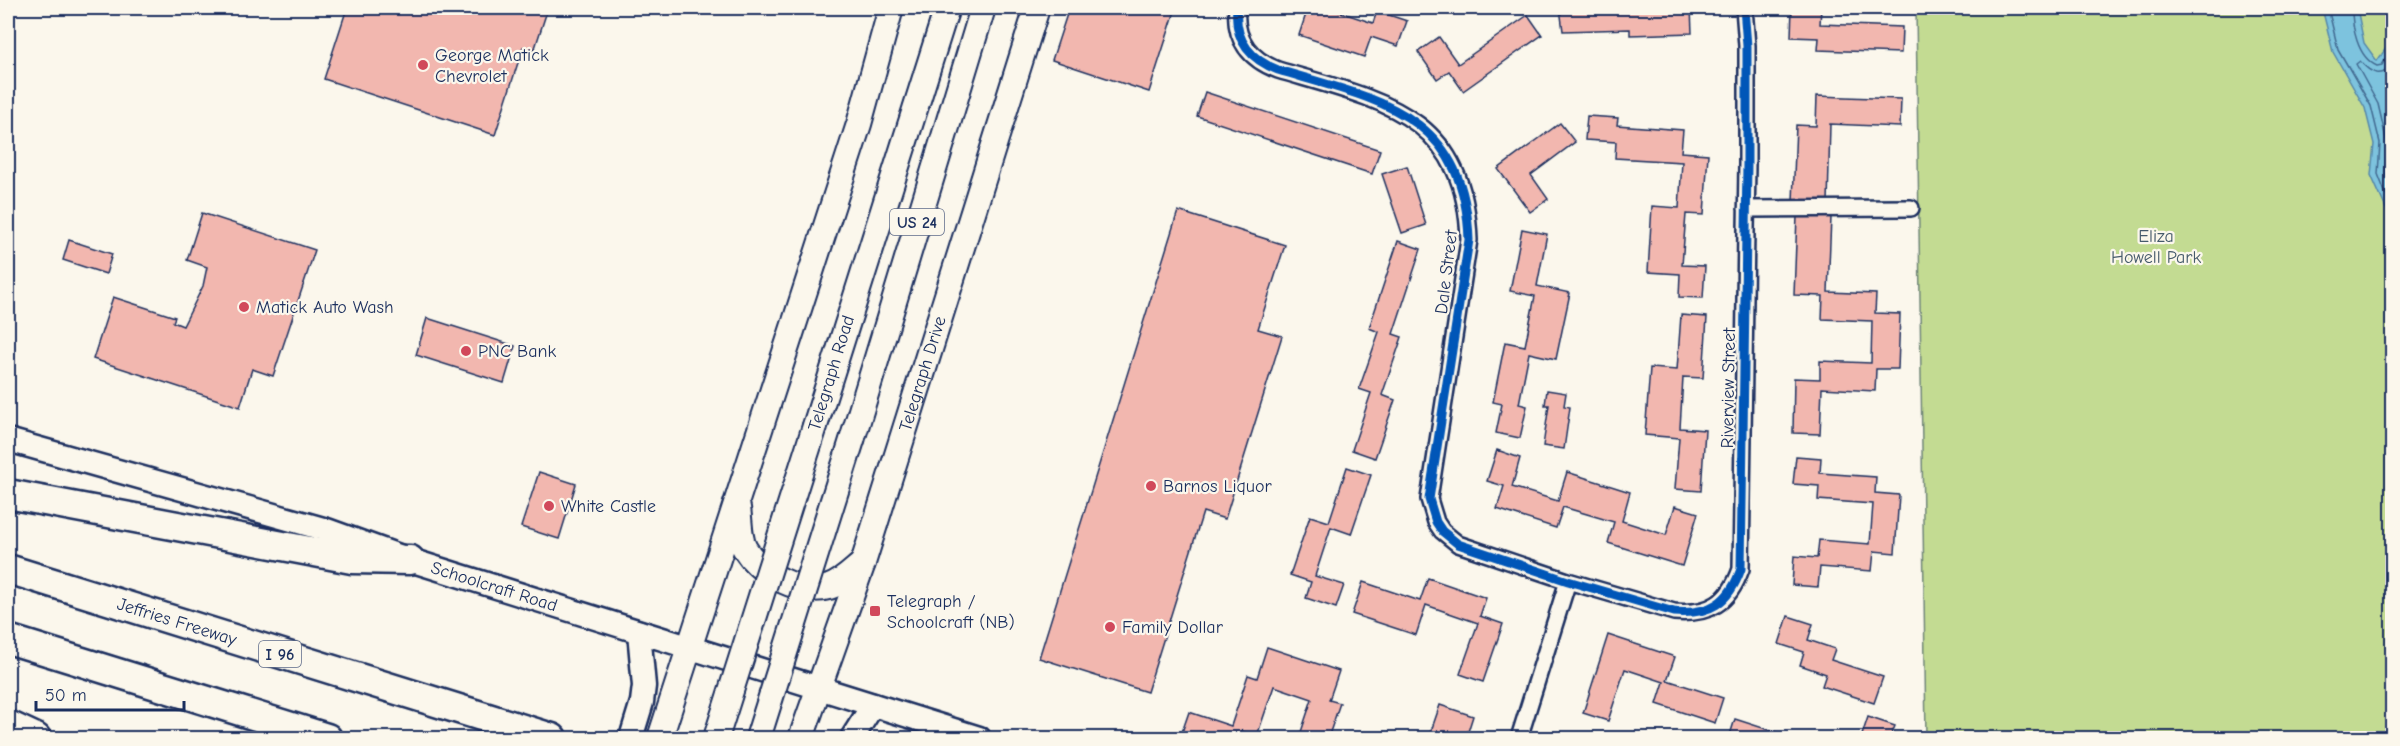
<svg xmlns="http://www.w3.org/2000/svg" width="2400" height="746" viewBox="0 0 2400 746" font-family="'Comic Neue',sans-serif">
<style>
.green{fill:#c3db92;stroke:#6f8578;stroke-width:1.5}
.water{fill:#7dc3de;stroke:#5688ab;stroke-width:1.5}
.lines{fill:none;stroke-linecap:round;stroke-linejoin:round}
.shore{stroke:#426a91;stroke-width:1.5}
.building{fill:#f2b7af;stroke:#1b2f5e;stroke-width:1.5}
.minor-casing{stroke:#1b2f5e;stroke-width:20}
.secondary-casing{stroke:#1b2f5e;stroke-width:27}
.primary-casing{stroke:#1b2f5e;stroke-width:28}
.motorway-casing{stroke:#1b2f5e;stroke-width:33}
.minor{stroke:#fbf7ec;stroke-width:15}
.secondary{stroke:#fbf7ec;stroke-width:22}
.primary{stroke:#fbf7ec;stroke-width:24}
.motorway{stroke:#fbf7ec;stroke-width:28}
.primary-bridge-casing{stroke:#1b2f5e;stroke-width:28;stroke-linecap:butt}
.primary-bridge{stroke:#fbf7ec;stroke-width:24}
.cycleway-casing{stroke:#fbf7ec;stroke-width:13}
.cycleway{stroke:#0057b8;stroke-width:9}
.poi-dot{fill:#d1495b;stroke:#fbf7ec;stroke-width:2}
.labels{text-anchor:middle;stroke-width:4.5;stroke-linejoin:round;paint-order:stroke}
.shield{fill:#fbf7ec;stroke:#5e6b89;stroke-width:1.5}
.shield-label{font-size:16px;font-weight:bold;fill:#1b2f5e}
.poi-label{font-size:18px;fill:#1b2f5e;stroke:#fbf7ec;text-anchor:start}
.park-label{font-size:18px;fill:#455a6b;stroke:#fbf7ec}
.street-label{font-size:18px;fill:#1b2f5e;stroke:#fbf7ec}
</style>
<rect width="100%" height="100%" fill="#fbf7ec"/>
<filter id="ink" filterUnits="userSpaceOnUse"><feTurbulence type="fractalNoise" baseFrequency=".0167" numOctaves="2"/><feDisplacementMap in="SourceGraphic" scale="12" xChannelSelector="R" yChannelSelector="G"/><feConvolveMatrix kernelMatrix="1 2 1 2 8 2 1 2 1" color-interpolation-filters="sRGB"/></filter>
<g filter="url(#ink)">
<path class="green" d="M 1916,8 L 2392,8 L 2392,738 L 1926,738 Z"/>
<path class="water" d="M 2322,8 L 2357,8 L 2364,43 L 2377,61 L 2392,40 L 2392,222 L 2371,175 L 2374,144 L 2365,108 L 2333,52 Z"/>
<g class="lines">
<path class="shore" d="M 2328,8 L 2338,49 L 2371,106 L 2380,143 L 2378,174 L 2392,210
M 2352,8 C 2352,27 2357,57 2377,66 L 2382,65 L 2392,49
M 2392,64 C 2382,80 2370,73 2360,61 L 2356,64 L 2378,104 L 2387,143 L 2385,173 L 2392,191"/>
</g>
<path class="building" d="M 347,8 L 548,8 L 534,51 L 523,47 L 495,135 L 324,79 Z
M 1069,8 L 1176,8 L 1149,92 L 1052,60 Z
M 1308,8 L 1328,8 L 1373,23 L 1377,11 L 1407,21 L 1398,46 L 1371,37 L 1364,57 L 1299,35 Z
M 1560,8 L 1628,8 L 1628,10 L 1691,8 L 1692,33 L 1630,35 L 1630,29 L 1563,31 Z
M 1792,8 L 1821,8 L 1820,24 L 1902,27 L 1901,53 L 1818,50 L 1819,38 L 1791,37 Z
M 1528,15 L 1542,35 L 1463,91 L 1449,71 L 1437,79 L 1418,52 L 1439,37 L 1458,64 Z
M 1205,92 L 1380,150 L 1372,174 L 1197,116 Z
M 1817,96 L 1901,99 L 1900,127 L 1830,124 L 1828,203 L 1793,202 L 1796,125 L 1816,126 Z
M 1587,116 L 1618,118 L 1617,125 L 1683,130 L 1681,152 L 1708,154 L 1704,215 L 1686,214 L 1682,265 L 1705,266 L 1703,298 L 1679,297 L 1680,274 L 1648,272 L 1652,206 L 1679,208 L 1682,162 L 1615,158 L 1616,142 L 1585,140 Z
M 1560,123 L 1575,142 L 1531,175 L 1548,199 L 1530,212 L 1498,169 Z
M 1407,166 L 1426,225 L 1402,233 L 1382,174 Z
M 1178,211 L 1285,245 L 1258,329 L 1282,336 L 1225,519 L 1203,512 L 1147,692 L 1039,658 Z
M 202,213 L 315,250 L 273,376 L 252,369 L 240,407 L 93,359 L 113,297 L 175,317 L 173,322 L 183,326 L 203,286 L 207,267 L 187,260 Z
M 1797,216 L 1831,217 L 1828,292 L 1876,294 L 1875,313 L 1900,314 L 1898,369 L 1876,369 L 1875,391 L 1822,388 L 1820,434 L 1793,433 L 1794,378 L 1820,379 L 1820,361 L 1871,363 L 1872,321 L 1822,319 L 1823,296 L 1794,295 Z
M 1522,229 L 1547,234 L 1537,286 L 1570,293 L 1556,359 L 1529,353 L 1519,404 L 1527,406 L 1520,438 L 1496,433 L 1502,404 L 1493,402 L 1505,342 L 1525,346 L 1535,296 L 1510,291 Z
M 69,240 L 112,254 L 106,274 L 63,260 Z
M 1398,241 L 1421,249 L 1393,334 L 1402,337 L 1382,395 L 1395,400 L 1375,458 L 1352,450 L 1371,393 L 1359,389 L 1379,332 L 1369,328 Z
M 1681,315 L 1707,317 L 1703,378 L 1683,377 L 1680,428 L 1705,430 L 1701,491 L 1675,489 L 1679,438 L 1645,435 L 1650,368 L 1677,370 Z
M 427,318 L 515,346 L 504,383 L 416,355 Z
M 1547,390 L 1566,393 L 1564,406 L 1570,407 L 1564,449 L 1543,446 L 1549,405 L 1545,405 Z
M 1497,450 L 1520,458 L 1512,487 L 1558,501 L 1567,472 L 1630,492 L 1622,521 L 1666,535 L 1675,506 L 1698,513 L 1682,566 L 1608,543 L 1614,522 L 1563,507 L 1556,528 L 1497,509 L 1504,486 L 1487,481 Z
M 1796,456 L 1821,458 L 1820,473 L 1876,477 L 1875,493 L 1899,495 L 1895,553 L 1874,551 L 1872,571 L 1820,567 L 1818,587 L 1792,585 L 1794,556 L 1817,558 L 1819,540 L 1870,544 L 1873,504 L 1818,500 L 1819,486 L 1793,484 Z
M 1347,467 L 1371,475 L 1351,534 L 1331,527 L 1315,576 L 1344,585 L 1336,608 L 1306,598 L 1311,582 L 1290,575 L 1310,516 L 1329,522 Z
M 539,472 L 576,484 L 559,539 L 521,527 Z
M 1428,578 L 1486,598 L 1480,616 L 1503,624 L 1483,682 L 1460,674 L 1478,623 L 1426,605 L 1416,635 L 1352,614 L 1363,582 L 1420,601 Z
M 1788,616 L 1813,624 L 1808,640 L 1835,649 L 1831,660 L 1883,677 L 1874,703 L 1822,686 L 1826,674 L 1800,665 L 1804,652 L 1779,644 Z
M 1608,635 L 1675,657 L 1667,680 L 1723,698 L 1715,723 L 1657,704 L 1664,682 L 1625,669 L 1608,721 L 1583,713 Z
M 1267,647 L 1339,671 L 1329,700 L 1340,703 L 1328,738 L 1299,738 L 1312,699 L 1274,686 L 1257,736 L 1241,731 L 1239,738 L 1180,738 L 1189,712 L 1231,726 L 1248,675 L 1257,678 Z
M 1440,705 L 1473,716 L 1466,738 L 1440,738 L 1430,734 Z
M 1868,717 L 1895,726 L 1890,738 L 1861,738 Z
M 1735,719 L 1794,738 L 1729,738 Z"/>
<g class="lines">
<g class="minor-casing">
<path id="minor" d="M 1237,8 C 1234,39 1249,59 1278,70 C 1379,100 1465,113 1469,240 L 1429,499 L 1436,522 L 1442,531 L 1458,544 L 1568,581 L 1674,612 C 1710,615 1729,603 1741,569 L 1747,164 L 1747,46 L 1744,8
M 1746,209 L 1911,208
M 1519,738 L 1568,581"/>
</g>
<g class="secondary-casing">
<g id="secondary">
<path id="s1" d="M 8,440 L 327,530 L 410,560 L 979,738"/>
<path d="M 631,738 L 642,702 L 644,686 L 639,632"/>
<path d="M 852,738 L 873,705"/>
</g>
</g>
<g class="primary-casing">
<g id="primary">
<path d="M 815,426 L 947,8"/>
<path d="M 853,437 L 983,8"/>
<path d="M 738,508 C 740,520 739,539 745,549 C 760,574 800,595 829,587 C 842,583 853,571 863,563"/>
<path d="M 660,738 L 859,124 L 891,8"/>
<path id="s2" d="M 801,738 L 863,563 L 1037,8"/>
</g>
</g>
<g class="motorway-casing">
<g id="motorway">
<path d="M 8,494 L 352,559 L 410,560"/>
<path id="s3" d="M 8,569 L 552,738"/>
<path d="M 8,639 L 327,738"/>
<path d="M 8,725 L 36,738"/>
</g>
</g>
<use href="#minor" class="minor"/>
<use href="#secondary" class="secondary"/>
<use href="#primary" class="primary"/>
<use href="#motorway" class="motorway"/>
<g class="primary-bridge-casing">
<path id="primary-bridge" d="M 716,738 L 815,426
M 758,738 L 853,437"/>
</g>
<use href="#primary-bridge" class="primary-bridge"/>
<g class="cycleway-casing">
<path id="cycleway" d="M 1237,8 C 1234,39 1249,59 1278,70 C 1379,100 1465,113 1469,240 L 1429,499 L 1436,522 L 1442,531 L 1458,544 L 1568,581 L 1674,612 C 1710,615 1729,603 1741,569 L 1747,164 L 1747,46 L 1744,8"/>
</g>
<use href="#cycleway" class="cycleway"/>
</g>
</g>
<g class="poi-dot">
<circle cx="423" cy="65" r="6"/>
<circle cx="244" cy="307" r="6"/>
<circle cx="466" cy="351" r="6"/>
<circle cx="1151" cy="486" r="6"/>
<circle cx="549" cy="506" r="6"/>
<rect x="869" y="605" width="12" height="12" rx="3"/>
<circle cx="1110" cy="627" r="6"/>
</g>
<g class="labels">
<g class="shield">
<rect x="890" y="209" width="54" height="26" rx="4.5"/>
<rect x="259" y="641" width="42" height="26" rx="4.5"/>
</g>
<g class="shield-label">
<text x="917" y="228">US 24</text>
<text x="280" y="660">I 96</text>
</g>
<g class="poi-label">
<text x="435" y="61">George Matick<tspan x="435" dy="21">Chevrolet</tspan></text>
<text x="256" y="313">Matick Auto Wash</text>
<text x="478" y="357">PNC Bank</text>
<text x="1163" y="492">Barnos Liquor</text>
<text x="561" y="512">White Castle</text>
<text x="887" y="607">Telegraph /<tspan x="887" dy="21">Schoolcraft (NB)</tspan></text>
<text x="1122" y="633">Family Dollar</text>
</g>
<g class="park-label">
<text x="2156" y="242">Eliza<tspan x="2156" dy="21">Howell Park</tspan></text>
</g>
<g class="street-label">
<text transform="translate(1446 272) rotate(-83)" y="6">Dale Street</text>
<text transform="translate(831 373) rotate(-73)" y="6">Telegraph Road</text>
<text dy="6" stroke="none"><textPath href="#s2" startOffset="384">Telegraph Drive</textPath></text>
<text transform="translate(1728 388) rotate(-89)" y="6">Riverview Street</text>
<text dy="6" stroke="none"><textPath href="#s1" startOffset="508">Schoolcraft Road</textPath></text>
<text dy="6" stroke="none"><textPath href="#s3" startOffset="177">Jeffries Freeway</textPath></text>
</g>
</g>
<rect width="2400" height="746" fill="none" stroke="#fbf7ec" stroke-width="30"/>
<rect x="15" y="15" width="2370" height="716" fill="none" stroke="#1b2f5e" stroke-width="2" filter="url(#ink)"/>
<path d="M36 701v9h148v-9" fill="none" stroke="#1b2f5e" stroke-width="3"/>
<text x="45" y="701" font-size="18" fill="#1b2f5e" stroke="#fbf7ec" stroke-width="4.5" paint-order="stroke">50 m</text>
</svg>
